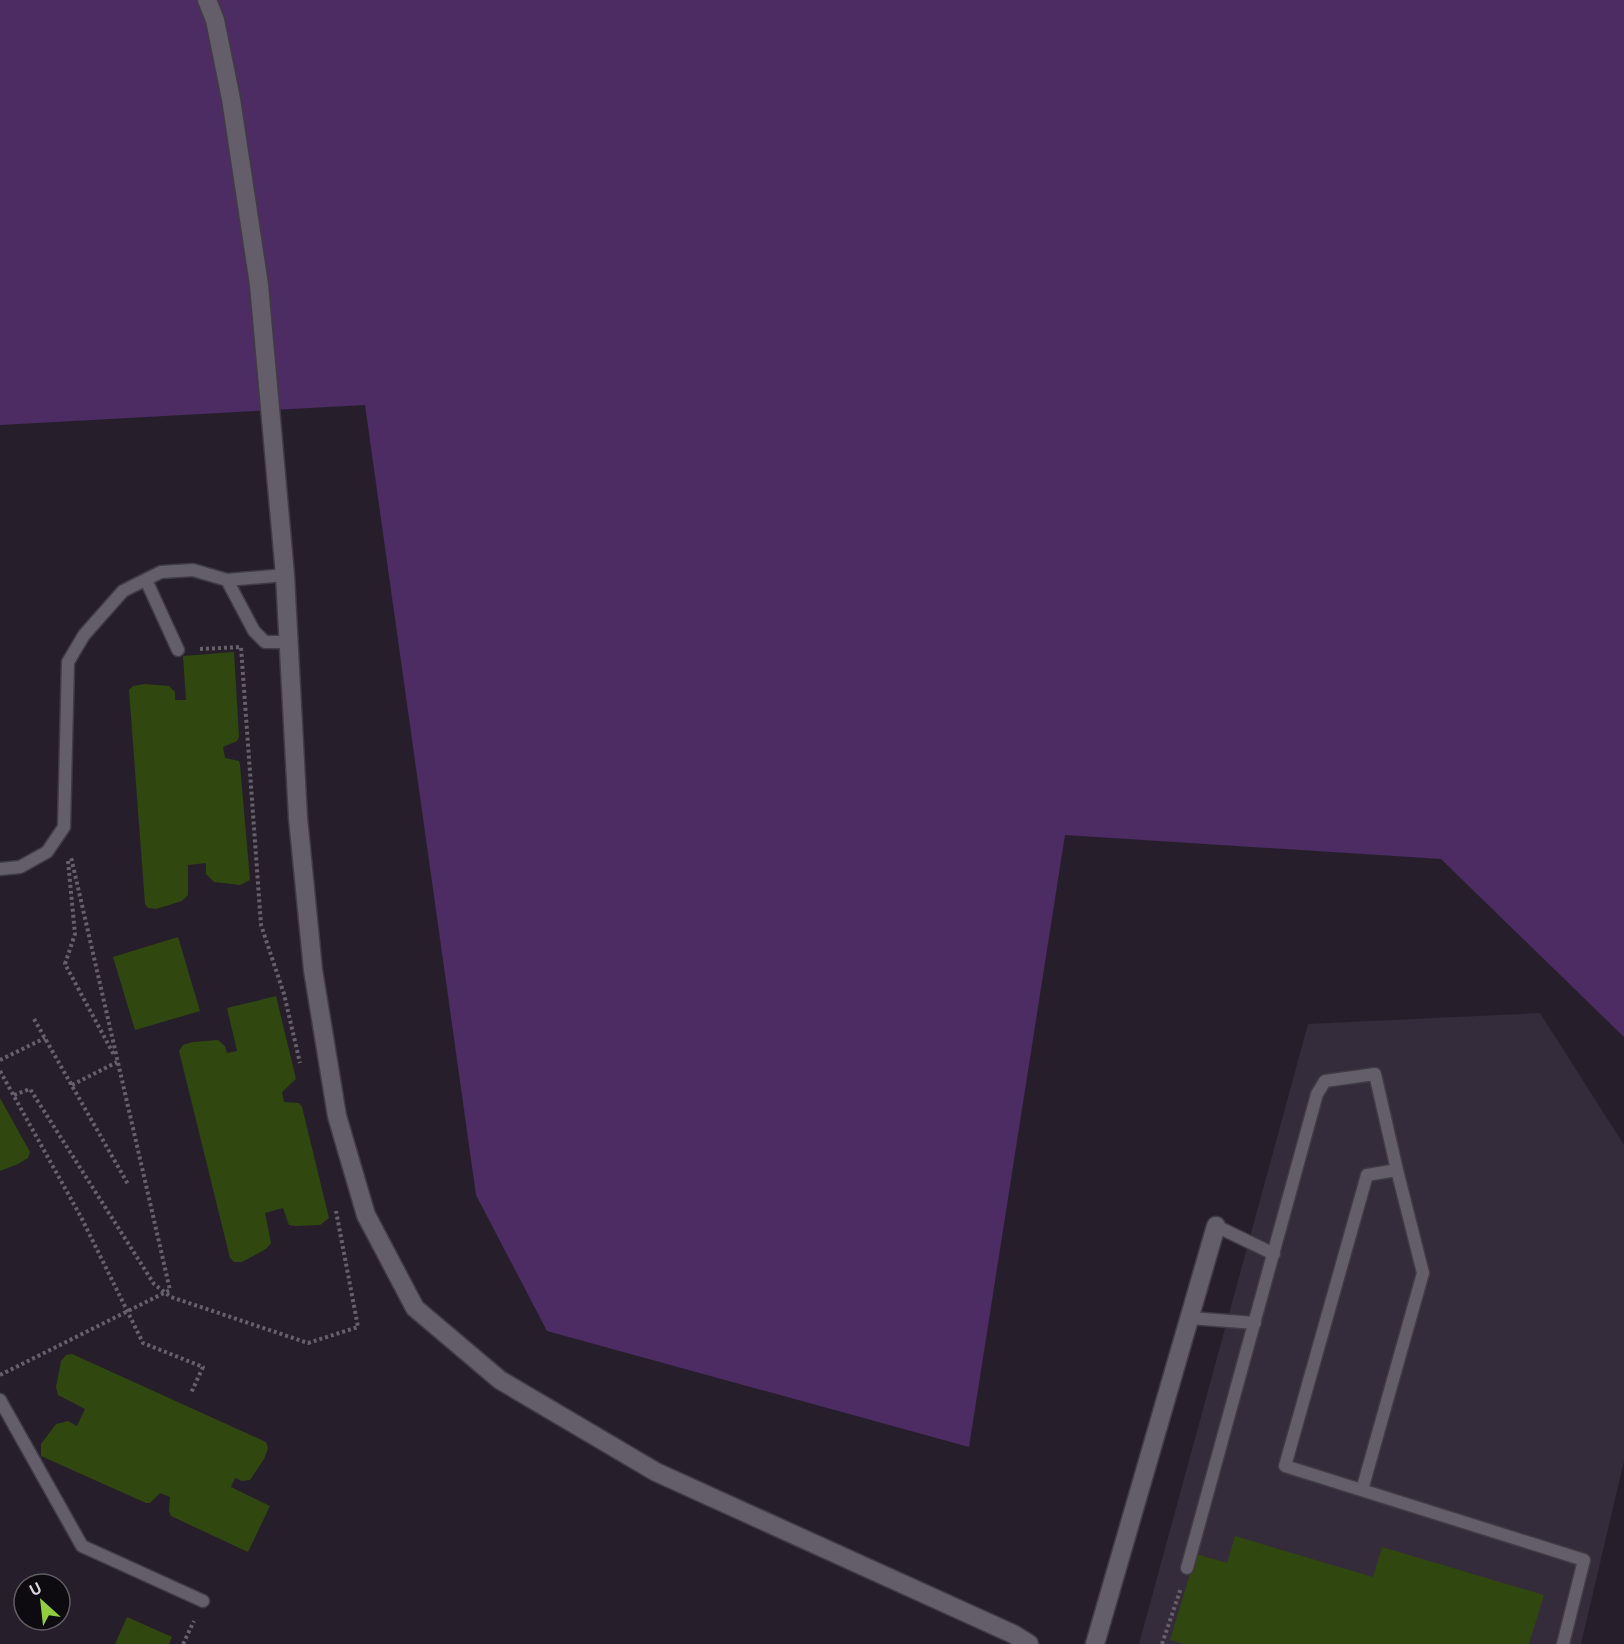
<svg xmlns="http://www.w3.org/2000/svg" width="1624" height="1644" viewBox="0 0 1624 1644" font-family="Ubuntu,sans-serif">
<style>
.built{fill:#342b3b}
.green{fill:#4c2c62}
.building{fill:#314710}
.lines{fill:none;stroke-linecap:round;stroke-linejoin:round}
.lane-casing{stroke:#403b44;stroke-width:15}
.street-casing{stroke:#403b44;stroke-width:21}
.secondary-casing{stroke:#403b44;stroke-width:21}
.path{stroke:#66606a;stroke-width:4;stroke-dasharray:3 3;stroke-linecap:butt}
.lane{stroke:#645d6a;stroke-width:12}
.street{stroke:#645d6a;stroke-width:18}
.secondary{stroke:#645d6a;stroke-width:18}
</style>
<rect width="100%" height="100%" fill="#261f2b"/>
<path class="built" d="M 1540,1013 L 1624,1145 L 1624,1461 L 1581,1644 L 1139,1644 L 1308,1024 Z"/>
<path class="green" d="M 0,0 L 1624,0 L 1624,1037 L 1441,859 L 1065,835 L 969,1447 L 547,1331 L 476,1195 L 365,405 L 0,425 Z"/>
<path class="building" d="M 234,652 L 239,737 L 237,741 L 223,747 L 225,758 L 239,761 L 240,765 L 250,880 L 240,885 L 214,882 L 206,874 L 206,863 L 188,865 L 188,895 L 182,901 L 156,909 L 148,908 L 145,904 L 129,690 L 133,686 L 145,684 L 169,686 L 175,692 L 175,700 L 186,700 L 183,656 Z
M 178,937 L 200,1011 L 135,1030 L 113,957 Z
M 276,996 L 296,1079 L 282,1092 L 284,1102 L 299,1103 L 302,1107 L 329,1218 L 320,1225 L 295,1226 L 289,1225 L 283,1208 L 265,1213 L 271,1243 L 266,1249 L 242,1262 L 234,1262 L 230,1258 L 179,1051 L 183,1045 L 193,1042 L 218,1040 L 225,1046 L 227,1053 L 237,1051 L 227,1008 Z
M 0,1098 L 30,1152 L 28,1158 L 18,1164 L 0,1171 Z
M 72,1354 L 266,1442 L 268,1448 L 264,1459 L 250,1480 L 242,1481 L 235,1478 L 231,1487 L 270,1506 L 248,1552 L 171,1516 L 169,1511 L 170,1497 L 160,1493 L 150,1503 L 146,1503 L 41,1456 L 41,1444 L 56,1424 L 68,1421 L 77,1426 L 85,1409 L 58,1395 L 56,1387 L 61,1361 L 66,1355 Z
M 1235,1536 L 1373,1577 L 1382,1547 L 1544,1595 L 1529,1644 L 1185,1644 L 1170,1640 L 1196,1554 L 1227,1563 Z
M 127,1617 L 172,1637 L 169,1644 L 115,1644 Z"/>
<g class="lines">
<g class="lane-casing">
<path id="lane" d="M 146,580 L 178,650
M 227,580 L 254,631 L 265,642 L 289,642
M 0,869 L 20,867 L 47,852 L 64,827 L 68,662 L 84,635 L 123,591 L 161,572 L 193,570 L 227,580 L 285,575
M 1216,1226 L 1274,1254
M 1190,1318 L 1255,1323
M 0,1400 L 82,1546 L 203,1601
M 1362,1490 L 1423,1273 L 1397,1170 L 1367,1175 L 1285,1466 L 1584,1560 L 1563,1644
M 1187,1568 L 1317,1094 L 1325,1081 L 1375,1074 L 1397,1170"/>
</g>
<g class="street-casing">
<path id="street" d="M 1095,1644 L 1216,1226"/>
</g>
<g class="secondary-casing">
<path id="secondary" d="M 207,0 L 215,20 L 231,99 L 259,285 L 285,575 L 298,818 L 313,970 L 337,1116 L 366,1215 L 415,1308 L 500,1380 L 656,1472 L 1013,1634 L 1029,1644"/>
</g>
<path class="path" d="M 200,649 L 241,647 L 261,925 L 284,994 L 300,1063
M 68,861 L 75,934 L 65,964 L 114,1055
M 34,1019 L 129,1186
M 0,1060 L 45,1038
M 0,1071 L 81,1217 L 143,1343 L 203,1367 L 191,1393
M 72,1085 L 117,1062
M 14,1095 L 30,1089 L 154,1284 L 171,1297 L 308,1343 L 358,1327 L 336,1211
M 0,1375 L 170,1290 L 71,857
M 183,1644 L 194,1621
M 1162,1644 L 1181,1588"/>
<use href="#lane" class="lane"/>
<use href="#street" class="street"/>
<use href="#secondary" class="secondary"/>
</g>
<g transform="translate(42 1602) rotate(333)"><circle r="28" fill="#0d0b0f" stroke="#605d63" stroke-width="1.5"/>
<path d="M0-4.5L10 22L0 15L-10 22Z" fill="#92cd3e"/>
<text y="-9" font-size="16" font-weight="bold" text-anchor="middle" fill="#dcd8e0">U</text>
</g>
</svg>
